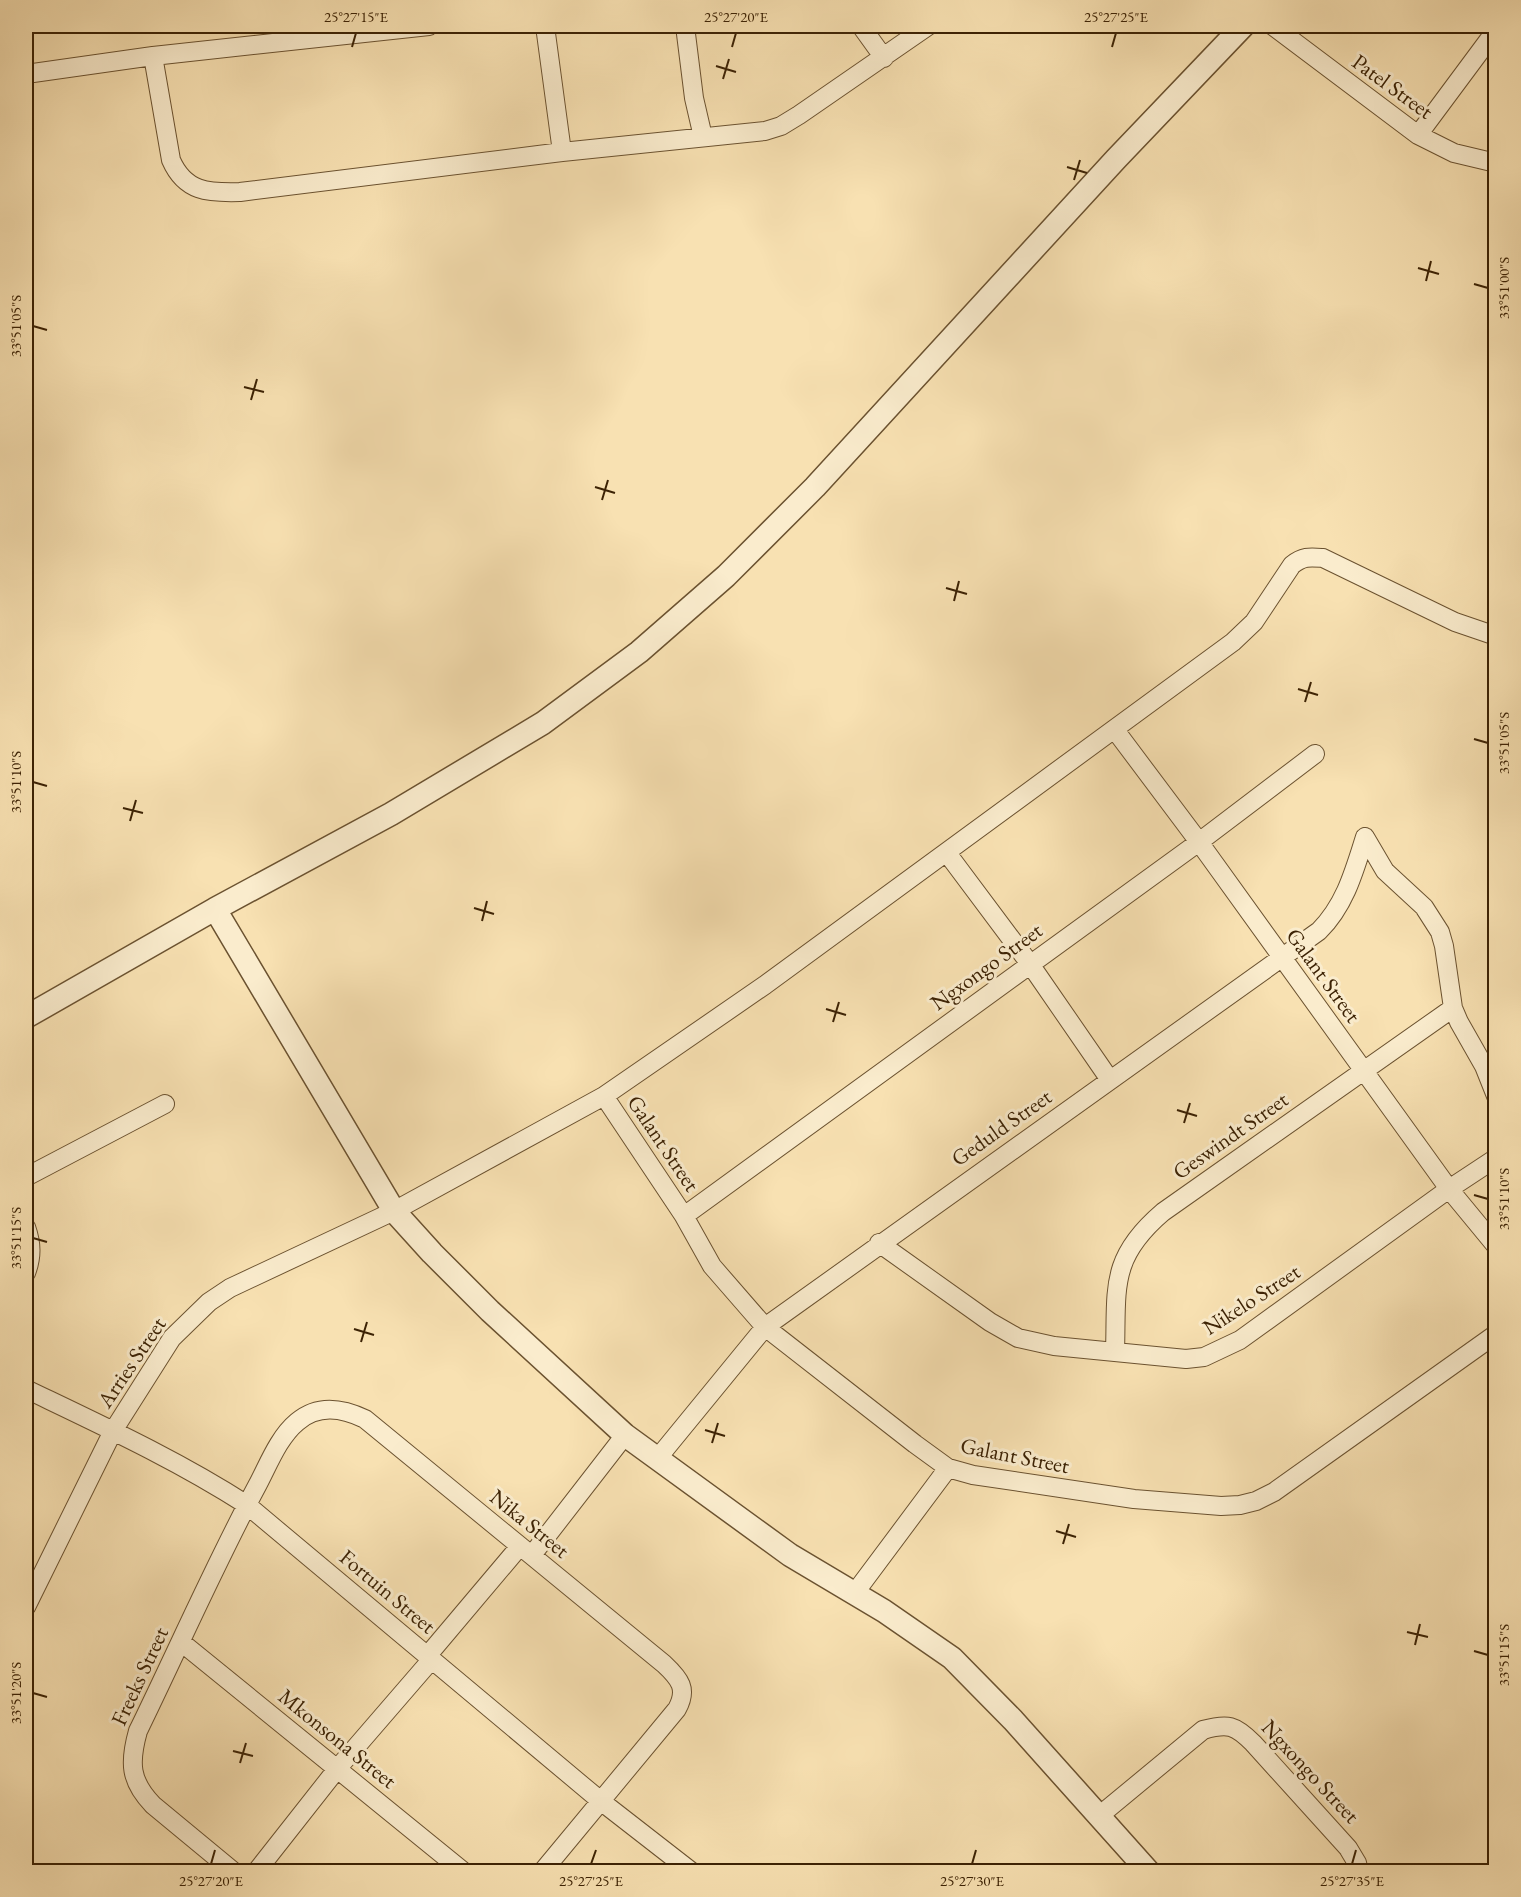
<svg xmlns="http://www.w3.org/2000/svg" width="1521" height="1897" viewBox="0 0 1521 1897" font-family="'EB Garamond',serif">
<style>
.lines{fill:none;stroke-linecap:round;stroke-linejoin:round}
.minor-casing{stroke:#6b5230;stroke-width:20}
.tertiary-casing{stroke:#6b5230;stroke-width:25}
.minor{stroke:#faeccd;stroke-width:18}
.tertiary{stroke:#faeccd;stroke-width:22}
.ticks{fill:none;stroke:#3c2204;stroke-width:2}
.labels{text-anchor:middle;stroke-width:6;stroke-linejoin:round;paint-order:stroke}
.street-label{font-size:22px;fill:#3c2204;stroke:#faeccd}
.neatline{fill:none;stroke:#3c2204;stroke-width:2}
.ticks-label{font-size:15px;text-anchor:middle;fill:#3c2204}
</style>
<rect width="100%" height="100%" fill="#f8e1b2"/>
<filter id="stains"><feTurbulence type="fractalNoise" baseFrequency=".00333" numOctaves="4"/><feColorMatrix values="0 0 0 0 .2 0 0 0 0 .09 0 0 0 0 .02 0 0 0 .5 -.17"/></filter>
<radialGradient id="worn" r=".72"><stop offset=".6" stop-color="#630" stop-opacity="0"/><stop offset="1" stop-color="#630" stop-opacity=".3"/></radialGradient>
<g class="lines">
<g class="minor-casing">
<path id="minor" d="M 545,26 L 562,152
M 685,26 L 694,98 L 703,137
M 861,26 L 884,58
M 1273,26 L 1418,135 L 1454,153 L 1496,163
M 153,56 L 171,160 C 185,192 208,193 240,192 L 562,152 L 765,131 L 781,126 L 799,115 L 928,26
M 26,74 L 153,56 L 429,26
M 1418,135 L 1496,30
M 1115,730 L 1199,842 L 1449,1189 L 1496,1246
M 1365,837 L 1385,871 L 1424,907 L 1440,932 L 1444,946 L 1453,1008 L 1459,1022 L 1484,1066 L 1496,1096
M 947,853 L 1030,964 L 1110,1080
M 604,1096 L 684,1216 L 712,1266 L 765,1327 L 915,1444 L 948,1468 L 973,1475 L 1134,1499 L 1221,1506 L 1240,1505 L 1256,1501 L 1274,1492 L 1496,1334
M 26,1177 L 165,1104
M 684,1216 L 1199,842 L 1315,754
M 26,1227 C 32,1244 32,1257 26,1273
M 879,1243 L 990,1322 L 1018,1338 L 1054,1346 L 1186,1359 L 1204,1357 L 1240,1340 L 1449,1189 L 1496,1158
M 1115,1352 C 1117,1288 1109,1258 1163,1212 L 1453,1008
M 26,1389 C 101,1425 177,1460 247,1505 L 602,1802 L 692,1872
M 657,1459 L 765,1327 L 1319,931 C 1345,905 1354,872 1365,837
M 532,1555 L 625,1435
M 854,1594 L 948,1468
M 26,1607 L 113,1431 L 172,1338 L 209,1302 L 230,1288 L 394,1211 L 604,1096 L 765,985 L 1233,642 L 1254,622 L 1292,565 C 1303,556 1310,557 1323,558 L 1455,622 L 1496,636
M 181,1642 L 464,1872
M 428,1655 L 520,1546
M 1099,1816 L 1203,1730 C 1228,1723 1235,1725 1253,1743 L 1348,1848 L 1357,1863 L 1359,1872
M 234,1872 L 153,1805 C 130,1781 129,1763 138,1731 C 178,1649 215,1564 258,1484 C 269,1463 279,1437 297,1422 C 318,1404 342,1408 365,1419 L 664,1664 C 680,1679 688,1689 677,1709 L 542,1872
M 256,1872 L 337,1769 L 432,1659"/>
</g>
<g class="tertiary-casing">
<path id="tertiary" d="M 215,909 L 394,1211 L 432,1253 L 490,1311 L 625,1435 L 790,1555 L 884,1611 L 952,1658 L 1013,1720 L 1149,1872
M 26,1017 L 215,909 L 391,814 L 543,723 L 639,652 L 726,576 L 815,487 L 1116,159 L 1243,26"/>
</g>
<use href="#minor" class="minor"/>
<use href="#tertiary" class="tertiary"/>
</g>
<path class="ticks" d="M 352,47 L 356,33M 732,47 L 736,33M 1112,47 L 1116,33M 716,66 L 736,72M 723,79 L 729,59M 1067,167 L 1087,173M 1074,180 L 1080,160M 1418,268 L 1439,274M 1426,281 L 1431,261M 1474,284 L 1488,288M 33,326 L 47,330M 244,387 L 264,392M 251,400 L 257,379M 595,487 L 615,493M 602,500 L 608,480M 946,588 L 967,594M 954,601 L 959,581M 1298,689 L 1318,695M 1305,702 L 1311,682M 1474,739 L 1488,743M 33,782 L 47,786M 123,808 L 143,813M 130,821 L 136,800M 474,908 L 494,914M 482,921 L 487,901M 826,1009 L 846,1015M 833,1022 L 839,1002M 1177,1110 L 1197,1116M 1184,1123 L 1190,1103M 1474,1195 L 1488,1199M 33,1238 L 47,1242M 354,1329 L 374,1335M 361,1342 L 367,1322M 705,1430 L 725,1436M 712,1443 L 718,1423M 1056,1531 L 1076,1537M 1063,1544 L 1069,1524M 1407,1632 L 1428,1637M 1415,1645 L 1420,1624M 1474,1651 L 1488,1655M 33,1693 L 47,1697M 233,1751 L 253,1756M 240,1763 L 246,1743M 211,1864 L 215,1850M 591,1864 L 596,1850M 972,1864 L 976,1850M 1352,1864 L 1356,1850"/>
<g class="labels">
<g class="street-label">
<text transform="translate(1393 86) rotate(36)" y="8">Patel Street</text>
<text transform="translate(986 966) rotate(-36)" y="8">Ngxongo Street</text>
<text transform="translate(1324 975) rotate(54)" y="8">Galant Street</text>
<text transform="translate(1001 1127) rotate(-35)" y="8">Geduld Street</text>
<text transform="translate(1230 1135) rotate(-35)" y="8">Geswindt Street</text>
<text transform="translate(664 1143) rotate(56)" y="8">Galant Street</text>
<text transform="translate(1251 1299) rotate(-33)" y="8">Nikelo Street</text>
<text transform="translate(131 1362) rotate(-56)" y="8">Arries Street</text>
<text transform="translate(1015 1455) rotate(11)" y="8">Galant Street</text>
<text transform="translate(530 1523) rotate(39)" y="8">Nika Street</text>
<text transform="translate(388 1591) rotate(40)" y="8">Fortuin Street</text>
<text transform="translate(139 1676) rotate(-65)" y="8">Freeks Street</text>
<text transform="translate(338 1738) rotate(39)" y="8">Mkonsona Street</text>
<text transform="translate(1311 1771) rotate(47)" y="8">Ngxongo Street</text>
</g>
</g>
<rect width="1521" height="1897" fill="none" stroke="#f8e1b2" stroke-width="66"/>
<rect x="33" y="33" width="1455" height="1831" class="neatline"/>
<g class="ticks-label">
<text x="356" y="22">25°27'15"E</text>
<text x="736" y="22">25°27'20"E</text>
<text x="1116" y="22">25°27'25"E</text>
<text transform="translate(1504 288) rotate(-90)" y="5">33°51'00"S</text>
<text transform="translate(16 326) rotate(-90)" y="5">33°51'05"S</text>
<text transform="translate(1504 743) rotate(-90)" y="5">33°51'05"S</text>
<text transform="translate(16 782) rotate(-90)" y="5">33°51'10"S</text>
<text transform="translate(1504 1199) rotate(-90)" y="5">33°51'10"S</text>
<text transform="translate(16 1238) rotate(-90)" y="5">33°51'15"S</text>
<text transform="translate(1504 1655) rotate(-90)" y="5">33°51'15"S</text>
<text transform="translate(16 1693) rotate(-90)" y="5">33°51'20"S</text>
<text x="211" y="1886">25°27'20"E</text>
<text x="591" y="1886">25°27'25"E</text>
<text x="972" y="1886">25°27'30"E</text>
<text x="1352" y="1886">25°27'35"E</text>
</g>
<rect width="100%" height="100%" filter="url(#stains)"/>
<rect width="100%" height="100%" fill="url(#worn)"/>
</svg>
